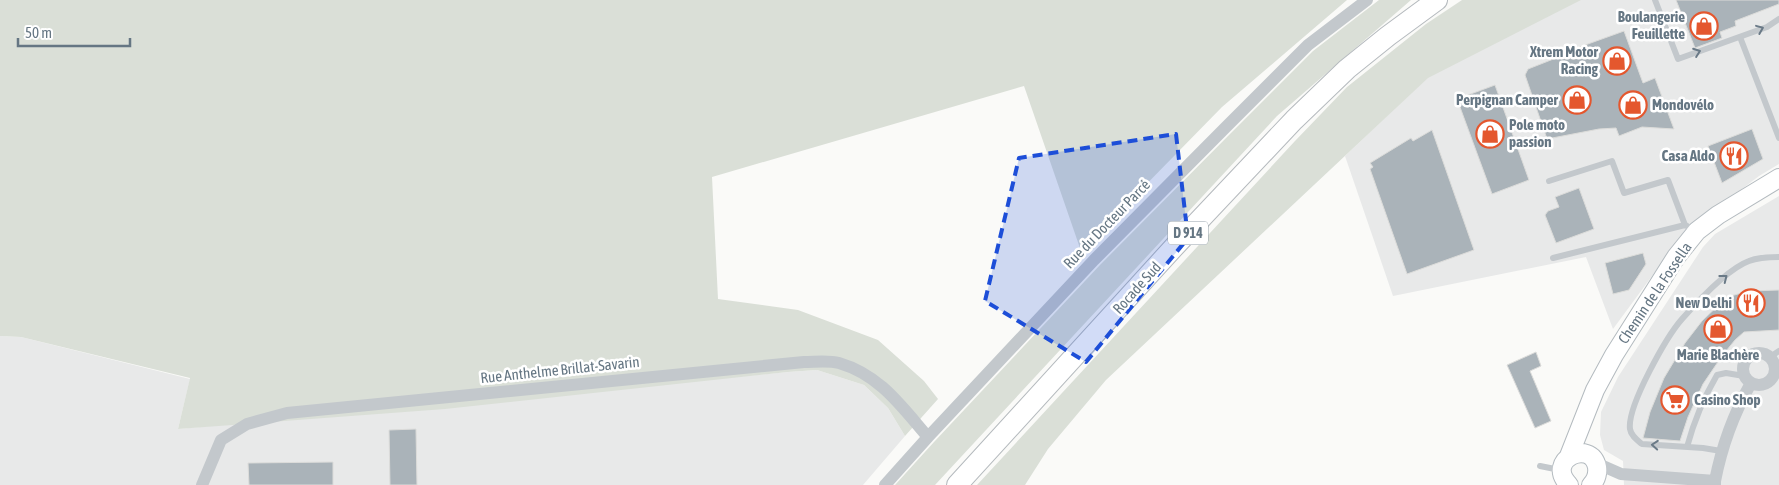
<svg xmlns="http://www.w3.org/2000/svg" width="1779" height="485" viewBox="0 0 1779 485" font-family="'Asap Condensed',sans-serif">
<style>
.built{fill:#e8e9e9}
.green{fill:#dadfd7}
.building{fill:#aab3b9;stroke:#dcdcda}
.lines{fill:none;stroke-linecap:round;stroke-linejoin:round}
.secondary-casing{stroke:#b3babf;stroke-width:20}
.primary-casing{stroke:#b5babe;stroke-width:22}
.lane{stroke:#c3c8cc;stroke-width:6}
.street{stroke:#c3c8cc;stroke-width:12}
.secondary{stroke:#fff;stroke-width:18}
.primary{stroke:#fff;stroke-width:20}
.oneway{stroke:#6a7a87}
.marked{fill:#1d4ed8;fill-opacity:0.2;stroke:#1d4ed8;stroke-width:4;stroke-dasharray:10 6;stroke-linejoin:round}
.labels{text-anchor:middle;stroke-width:5;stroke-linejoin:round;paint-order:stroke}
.shield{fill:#fff;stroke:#939fa8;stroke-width:1}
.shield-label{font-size:14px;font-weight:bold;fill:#657683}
.poi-label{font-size:15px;font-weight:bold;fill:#657683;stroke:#fff;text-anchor:end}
.street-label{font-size:15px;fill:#657683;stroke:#fff}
</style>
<rect width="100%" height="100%" fill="#fafaf8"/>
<path class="built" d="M 1579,0 L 1779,0 L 1779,164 L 1759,176 L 1683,234 L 1613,329 L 1586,257 L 1393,296 L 1345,156 L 1428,77 Z
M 1779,196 L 1779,485 L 1624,485 L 1623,461 L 1604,450 L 1600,435 L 1601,412 L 1618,377 L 1703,247 L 1715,234 Z
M 0,336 L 21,337 L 190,379 L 178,429 L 788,372 L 817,370 L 864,385 L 888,408 L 905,436 L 863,485 L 0,485 Z"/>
<path class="green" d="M 0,0 L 1347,0 L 1222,107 L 1081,251 L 1024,86 L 712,177 L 718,299 L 798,310 L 878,340 L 924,381 L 938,399 L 905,436 L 888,408 L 864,385 L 817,370 L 788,372 L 445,409 L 178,429 L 190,378 L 21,337 L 0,336 Z
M 1379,0 L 1411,0 L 1277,116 L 935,485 L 895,485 L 934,442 L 1100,265 L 1231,133 L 1313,51 Z
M 1462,0 L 1581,0 L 1428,78 L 1106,380 L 1048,449 L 1025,485 L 977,485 L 1295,141 L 1347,87 L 1426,24 Z"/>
<path class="building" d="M 1676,0 L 1779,0 L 1779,4 L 1735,21 L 1736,26 L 1720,32 L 1722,38 L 1695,48 Z
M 1624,31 L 1643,83 L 1655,78 L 1674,129 L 1642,127 L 1619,136 L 1616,128 L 1599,129 L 1547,139 L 1525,75 L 1528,69 L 1561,56 L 1560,54 Z
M 1495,85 L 1529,180 L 1492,194 L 1457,99 Z
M 1752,129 L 1763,159 L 1722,183 L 1708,146 Z
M 1432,130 L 1474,250 L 1407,274 L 1370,169 L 1373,167 L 1370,163 L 1411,138 L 1413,141 Z
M 1579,188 L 1594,229 L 1556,243 L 1545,215 L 1548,211 L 1559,207 L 1555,197 Z
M 1643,253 L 1646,264 L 1629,290 L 1613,294 L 1605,263 Z
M 1779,290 L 1779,330 L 1744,332 L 1735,340 L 1722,356 L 1703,384 L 1688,417 L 1680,441 L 1643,438 L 1650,412 L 1664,378 L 1685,343 L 1702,321 L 1727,297 L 1749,291 Z
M 1536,352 L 1541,366 L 1530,371 L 1551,421 L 1535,428 L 1507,365 Z
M 416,429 L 417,485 L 390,485 L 389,430 Z
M 333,462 L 333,485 L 249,485 L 248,463 Z"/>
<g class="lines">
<g class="secondary-casing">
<path id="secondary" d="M 1569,456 L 1595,390 L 1614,355 L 1676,257 L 1697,231 L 1718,215 L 1779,178
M 1569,485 C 1544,460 1591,438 1597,467 C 1598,474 1596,480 1591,485"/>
</g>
<g class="primary-casing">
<path id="primary" d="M 957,485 L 1175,246 L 1294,120 L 1347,69 L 1388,36 L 1437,0"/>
</g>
<path class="lane" d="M 1655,0 L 1678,59 L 1767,27 L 1779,19
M 1740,37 L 1779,138
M 1549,181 L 1612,161 L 1624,193 L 1668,180 L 1685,225
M 1553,258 L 1685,225 L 1687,226
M 1770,357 L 1779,351
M 1687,447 C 1694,421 1703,399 1717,375 L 1726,373 L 1744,376
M 1721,451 L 1703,448 L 1642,444 C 1637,440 1631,436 1630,429 C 1627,406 1667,336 1682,319 C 1698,301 1727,269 1749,261 C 1759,257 1769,257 1779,257
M 1540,466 L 1560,470"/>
<path class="street" d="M1743 369a16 16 0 1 1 32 0a16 16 0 1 1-32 0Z
M 1596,463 L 1621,474 L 1715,481 L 1715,485
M 1715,481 C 1722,445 1733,415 1751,383
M 202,485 L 221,440 L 247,424 L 287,413 L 804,362 C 815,362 828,360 839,363 C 880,375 901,406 928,437
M 885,485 L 928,437 L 1094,260 L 1225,128 L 1308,45 L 1367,0"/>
<use href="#secondary" class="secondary"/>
<use href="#primary" class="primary"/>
</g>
<defs><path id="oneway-chevron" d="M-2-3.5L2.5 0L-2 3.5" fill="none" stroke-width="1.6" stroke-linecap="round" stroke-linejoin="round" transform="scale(1.25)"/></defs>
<g class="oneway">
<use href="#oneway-chevron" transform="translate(1760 29) rotate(-22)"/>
<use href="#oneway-chevron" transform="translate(1697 52) rotate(-20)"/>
<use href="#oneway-chevron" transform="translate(1724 278) rotate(-38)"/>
<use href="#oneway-chevron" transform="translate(1655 445) rotate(-176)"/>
</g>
<path class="marked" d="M 1176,134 L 1188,238 L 1086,362 L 985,301 L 1019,158 Z"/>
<defs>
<g id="shop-ring" transform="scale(1.4375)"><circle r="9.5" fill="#fff" stroke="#e4572e" stroke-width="1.5"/><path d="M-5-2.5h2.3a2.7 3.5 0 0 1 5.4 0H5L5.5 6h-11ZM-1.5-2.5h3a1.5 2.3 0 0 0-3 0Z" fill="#e4572e"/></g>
<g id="restaurant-ring" transform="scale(1.4375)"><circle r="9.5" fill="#fff" stroke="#e4572e" stroke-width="1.5"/><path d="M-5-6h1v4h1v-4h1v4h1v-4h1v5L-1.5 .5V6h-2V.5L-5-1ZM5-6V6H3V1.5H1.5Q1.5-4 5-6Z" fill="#e4572e"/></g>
<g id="supermarket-ring" transform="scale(1.4375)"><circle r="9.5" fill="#fff" stroke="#e4572e" stroke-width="1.5"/><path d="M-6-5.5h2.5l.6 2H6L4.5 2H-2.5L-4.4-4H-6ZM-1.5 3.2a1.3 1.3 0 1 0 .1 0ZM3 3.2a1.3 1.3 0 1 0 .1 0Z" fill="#e4572e"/></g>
</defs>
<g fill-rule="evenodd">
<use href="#shop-ring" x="1704" y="26"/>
<use href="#shop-ring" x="1617" y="61"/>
<use href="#shop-ring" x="1577" y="100"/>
<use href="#shop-ring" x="1633" y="105"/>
<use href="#shop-ring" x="1490" y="134"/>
<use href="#restaurant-ring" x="1734" y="156"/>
<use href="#restaurant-ring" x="1751" y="303"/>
<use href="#shop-ring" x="1718" y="329"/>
<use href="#supermarket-ring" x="1675" y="400"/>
</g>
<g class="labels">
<rect class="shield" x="1168" y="221.5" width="40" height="23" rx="4"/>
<g class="shield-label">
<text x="1188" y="238">D 914</text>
</g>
<g class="poi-label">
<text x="1685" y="22">Boulangerie<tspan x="1685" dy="17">Feuillette</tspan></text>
<text x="1598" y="57">Xtrem Motor<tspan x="1598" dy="17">Racing</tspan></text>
<text x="1558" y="105">Perpignan Camper</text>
<text x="1652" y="110" text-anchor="start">Mondovélo</text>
<text x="1509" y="130" text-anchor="start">Pole moto<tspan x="1509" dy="17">passion</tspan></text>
<text x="1715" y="161">Casa Aldo</text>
<text x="1732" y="308">New Delhi</text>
<text x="1718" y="360" text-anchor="middle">Marie Blachère</text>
<text x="1694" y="405" text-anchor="start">Casino Shop</text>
</g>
<g class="street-label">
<text transform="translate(1107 224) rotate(-46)" y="5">Rue du Docteur Parcé</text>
<text transform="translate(1137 288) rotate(-48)" y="5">Rocade Sud</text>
<text transform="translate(1655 293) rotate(-56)" y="5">Chemin de la Fossella</text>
<text transform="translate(560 370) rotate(-6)" y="5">Rue Anthelme Brillat-Savarin</text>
</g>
</g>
<path d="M18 38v8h112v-8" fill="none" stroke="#657683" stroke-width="2.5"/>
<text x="25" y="38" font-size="15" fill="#657683" stroke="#ffffff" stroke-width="4" paint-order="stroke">50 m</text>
</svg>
